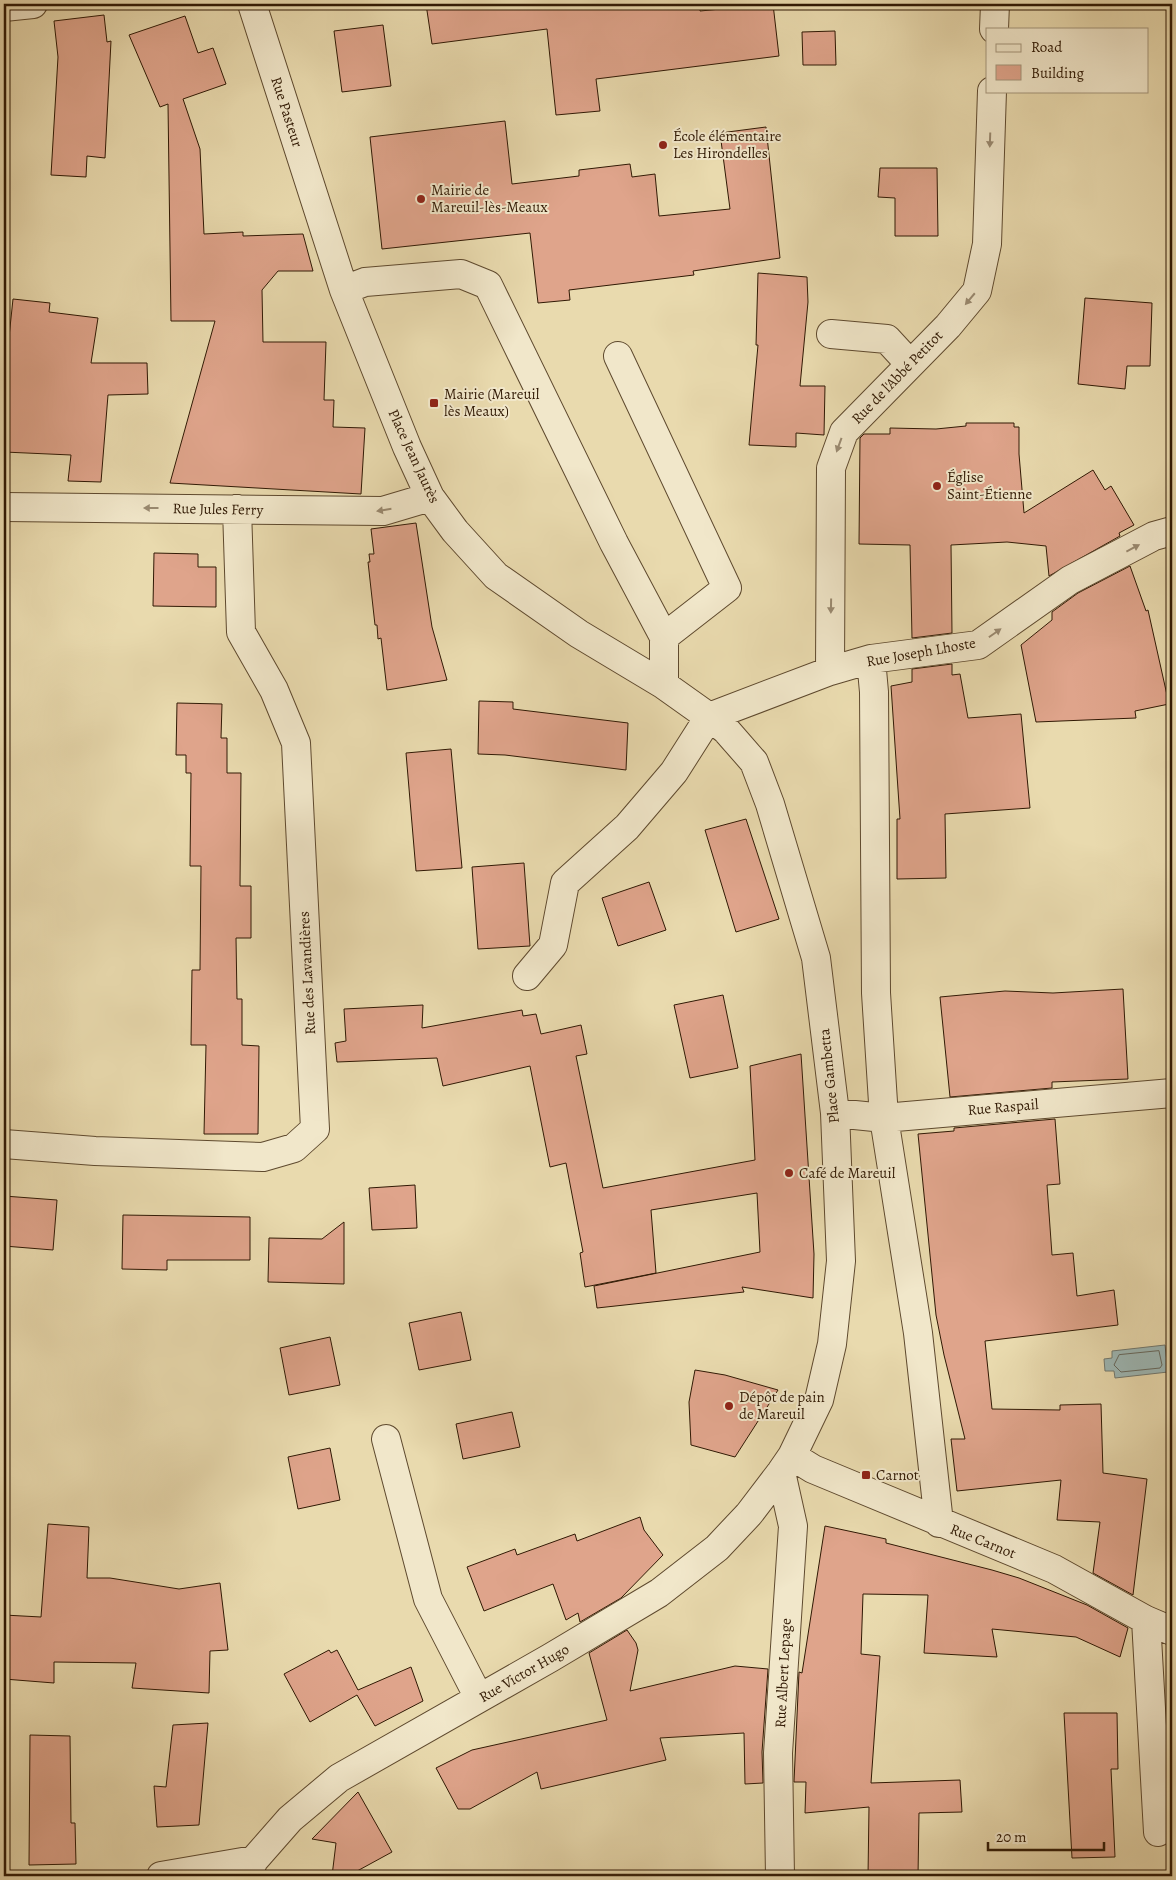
<svg xmlns="http://www.w3.org/2000/svg" width="1176" height="1880" viewBox="0 0 1176 1880" font-family="Alegreya,serif">
<style>
.water{fill:#9db8b6;stroke:#71786f}
.lines{fill:none;stroke-linecap:round;stroke-linejoin:round}
.shore{stroke:#66685d;stroke-width:1}
.building{fill:#dfa48b;stroke:#301904}
.minor-casing{stroke:#5e492e;stroke-width:30}
.minor{stroke:#f1e7ca;stroke-width:28}
.oneway{fill:#9a8a71}
.poi-dot{fill:#8f2418;stroke:#f1e7ca;stroke-width:2}
.labels{text-anchor:middle;stroke-width:4;stroke-linejoin:round;paint-order:stroke}
.street-label{font-size:15px;fill:#301904;stroke:#f1e7ca}
.poi-label{font-size:15px;fill:#301904;stroke:#f1e7ca;text-anchor:start}
</style>
<rect width="100%" height="100%" fill="#e9daae"/>
<filter id="stains"><feTurbulence type="fractalNoise" baseFrequency=".004" numOctaves="4"/><feColorMatrix values="0 0 0 0 .2 0 0 0 0 .09 0 0 0 0 .02 0 0 0 .5 -.17"/></filter>
<radialGradient id="worn" r=".72"><stop offset=".6" stop-color="#630" stop-opacity="0"/><stop offset="1" stop-color="#630" stop-opacity=".3"/></radialGradient>
<path class="water" d="M 1165,1345 L 1168,1372 L 1115,1378 L 1114,1371 L 1105,1371 L 1104,1359 L 1112,1358 L 1112,1351 Z"/>
<g class="lines">
<path class="shore" d="M 1159,1351 L 1162,1365 L 1160,1368 L 1121,1372 L 1114,1365 L 1119,1355 Z"/>
</g>
<path class="building" d="M 426,4 L 700,4 L 700,11 L 773,4 L 779,56 L 596,79 L 600,111 L 556,115 L 547,29 L 432,44 Z
M 104,15 L 107,42 L 111,41 L 105,158 L 87,156 L 86,177 L 51,175 L 58,57 L 54,21 Z
M 185,16 L 198,53 L 213,48 L 226,84 L 183,99 L 200,149 L 204,234 L 243,232 L 243,236 L 303,234 L 313,271 L 278,271 L 262,290 L 263,342 L 326,342 L 324,400 L 334,400 L 333,427 L 365,428 L 361,494 L 170,483 L 215,321 L 171,321 L 168,104 L 160,107 L 129,35 Z
M 383,25 L 391,86 L 342,92 L 334,31 Z
M 835,31 L 836,65 L 803,65 L 802,32 Z
M 505,121 L 512,184 L 579,176 L 579,170 L 630,164 L 632,177 L 655,174 L 659,216 L 730,209 L 720,133 L 766,127 L 780,258 L 693,271 L 694,275 L 569,290 L 570,300 L 538,303 L 530,233 L 382,249 L 370,137 Z
M 880,168 L 937,168 L 938,236 L 895,236 L 895,198 L 878,197 Z
M 758,273 L 807,277 L 808,302 L 800,386 L 825,386 L 824,435 L 796,433 L 796,447 L 749,445 L 758,345 L 756,345 Z
M 1085,298 L 1152,303 L 1150,366 L 1127,366 L 1125,389 L 1078,384 Z
M 13,299 L 50,303 L 49,312 L 98,318 L 91,363 L 147,363 L 148,394 L 108,395 L 101,482 L 68,481 L 71,455 L 4,452 L 4,356 L 7,356 Z
M 966,423 L 1014,423 L 1014,427 L 1019,427 L 1019,454 L 1024,513 L 1093,470 L 1105,490 L 1111,486 L 1134,525 L 1119,533 L 1120,536 L 1049,576 L 1046,546 L 1007,542 L 951,545 L 952,633 L 912,638 L 910,545 L 859,544 L 860,438 L 864,434 L 890,434 L 890,428 L 936,429 L 966,426 Z
M 416,523 L 432,627 L 447,680 L 387,690 L 381,638 L 378,639 L 377,625 L 375,625 L 368,562 L 370,562 L 369,554 L 374,554 L 371,529 Z
M 154,553 L 198,554 L 198,567 L 216,567 L 216,607 L 153,606 Z
M 1130,566 L 1146,611 L 1148,610 L 1169,704 L 1135,711 L 1136,718 L 1036,722 L 1021,645 L 1052,620 L 1052,612 L 1078,593 Z
M 952,664 L 952,675 L 960,674 L 968,718 L 1021,714 L 1030,808 L 945,814 L 946,878 L 897,879 L 897,819 L 900,819 L 891,686 L 912,682 L 912,669 Z
M 479,701 L 513,702 L 513,709 L 628,723 L 626,770 L 505,755 L 478,754 Z
M 177,703 L 222,704 L 221,738 L 227,738 L 227,773 L 241,773 L 240,886 L 251,886 L 251,938 L 236,938 L 237,999 L 242,999 L 242,1045 L 259,1046 L 258,1134 L 204,1134 L 206,1045 L 191,1045 L 192,970 L 200,970 L 201,866 L 190,866 L 191,773 L 186,773 L 186,755 L 176,755 Z
M 451,749 L 462,868 L 416,871 L 406,753 Z
M 746,819 L 779,919 L 736,932 L 705,830 Z
M 524,863 L 530,946 L 478,949 L 472,867 Z
M 649,882 L 666,930 L 618,946 L 602,898 Z
M 1123,989 L 1128,1079 L 1052,1082 L 1052,1088 L 950,1097 L 940,997 L 1005,991 L 1053,993 Z
M 723,995 L 738,1068 L 690,1078 L 674,1005 Z
M 423,1005 L 422,1028 L 522,1010 L 523,1016 L 536,1014 L 541,1034 L 581,1025 L 587,1054 L 576,1056 L 603,1188 L 755,1160 L 750,1066 L 801,1054 L 814,1254 L 813,1298 L 742,1287 L 744,1292 L 597,1308 L 594,1286 L 760,1252 L 757,1193 L 651,1210 L 656,1273 L 585,1287 L 580,1253 L 583,1252 L 566,1163 L 550,1167 L 530,1066 L 443,1086 L 437,1058 L 337,1062 L 335,1043 L 346,1041 L 344,1009 Z
M 1055,1119 L 1060,1184 L 1047,1185 L 1052,1255 L 1073,1253 L 1077,1296 L 1114,1290 L 1118,1325 L 985,1341 L 992,1409 L 1060,1410 L 1060,1405 L 1101,1404 L 1103,1473 L 1147,1479 L 1133,1595 L 1093,1573 L 1100,1522 L 1057,1520 L 1061,1480 L 957,1491 L 951,1439 L 965,1439 L 944,1355 L 936,1315 L 918,1134 L 954,1131 L 954,1128 Z
M 415,1185 L 417,1228 L 372,1230 L 369,1188 Z
M 4,1196 L 57,1200 L 53,1250 L 4,1246 Z
M 123,1215 L 250,1217 L 250,1260 L 167,1260 L 167,1270 L 122,1269 Z
M 344,1222 L 344,1284 L 268,1282 L 269,1238 L 322,1239 Z
M 461,1312 L 471,1360 L 419,1370 L 409,1323 Z
M 330,1337 L 340,1385 L 289,1395 L 280,1348 Z
M 695,1370 L 725,1375 L 778,1390 L 735,1457 L 691,1445 L 689,1402 Z
M 512,1412 L 520,1447 L 463,1459 L 456,1424 Z
M 330,1448 L 340,1500 L 298,1509 L 288,1457 Z
M 640,1517 L 644,1530 L 663,1555 L 621,1598 L 580,1622 L 578,1613 L 566,1620 L 553,1584 L 484,1611 L 467,1567 L 515,1549 L 517,1555 L 575,1534 L 577,1541 Z
M 48,1524 L 89,1527 L 87,1578 L 110,1578 L 179,1589 L 220,1583 L 228,1650 L 210,1651 L 209,1693 L 132,1688 L 136,1663 L 54,1662 L 54,1683 L 4,1679 L 4,1615 L 41,1617 Z
M 825,1526 L 886,1539 L 886,1543 L 992,1570 L 1019,1578 L 1087,1605 L 1128,1628 L 1120,1657 L 1076,1637 L 992,1629 L 997,1657 L 924,1653 L 928,1595 L 863,1594 L 861,1654 L 880,1656 L 871,1783 L 960,1780 L 962,1812 L 919,1813 L 918,1876 L 868,1876 L 869,1807 L 805,1813 L 806,1782 L 794,1782 L 799,1672 L 802,1673 Z
M 627,1630 L 636,1643 L 638,1650 L 630,1691 L 735,1666 L 768,1669 L 762,1752 L 763,1783 L 745,1784 L 744,1733 L 660,1738 L 666,1760 L 541,1789 L 537,1772 L 470,1809 L 458,1809 L 436,1768 L 472,1750 L 607,1720 L 589,1653 Z
M 329,1650 L 331,1653 L 337,1650 L 358,1690 L 411,1667 L 423,1701 L 375,1726 L 357,1695 L 310,1722 L 284,1674 Z
M 1064,1713 L 1117,1713 L 1118,1769 L 1111,1769 L 1115,1857 L 1072,1858 Z
M 208,1723 L 199,1825 L 157,1827 L 154,1786 L 166,1787 L 173,1725 Z
M 30,1735 L 70,1736 L 71,1823 L 75,1823 L 76,1864 L 29,1865 Z
M 358,1792 L 392,1852 L 348,1876 L 332,1876 L 336,1843 L 312,1839 Z"/>
<g class="lines">
<g class="minor-casing">
<path id="minor" d="M 4,7 L 33,4
M 994,29 L 995,4
M 344,290 L 365,282 L 461,274 L 488,285 L 614,543 L 664,637 L 664,685
M 831,334 L 887,339 L 910,364
M 618,356 L 727,588 L 664,637
M 4,507 L 383,511 L 430,497
M 871,659 L 874,692 L 876,993 L 884,1118 L 918,1333 L 939,1523
M 830,671 L 831,468 L 844,432 L 948,326 L 977,291 L 987,244 L 992,91
M 709,717 L 830,671 L 871,659 L 978,645 L 1070,580 L 1154,536 L 1172,531
M 527,976 L 553,945 L 565,883 L 627,827 L 674,772 L 709,717
M 835,1113 L 884,1118 L 1172,1093
M 4,1144 L 95,1151 L 263,1157 L 294,1148 L 315,1129 L 296,743 L 274,690 L 241,632 L 237,509
M 386,1439 L 428,1599 L 479,1698
M 792,1456 L 813,1469 L 1054,1569 L 1146,1620 L 1172,1631
M 1146,1620 L 1158,1832
M 161,1876 L 254,1860
M 247,1876 L 254,1860 L 290,1819 L 339,1778 L 550,1658 L 659,1593 L 717,1548 L 749,1514 L 781,1472 L 792,1456 L 819,1400 L 832,1344 L 841,1261 L 835,1113 L 816,958 L 770,804 L 754,762 L 726,730 L 709,717 L 664,685 L 579,634 L 496,576 L 455,531 L 430,497 L 407,447 L 344,290 L 252,4
M 780,1876 L 778,1753 L 793,1526 L 781,1472"/>
</g>
<use href="#minor" class="minor"/>
</g>
<defs><path id="oneway-solid" d="M-6-.8H1V-3.2L6.5 0L1 3.2V.8H-6Z" transform="scale(1.25)"/></defs>
<g class="oneway">
<use href="#oneway-solid" transform="translate(990 140) rotate(92)"/>
<use href="#oneway-solid" transform="translate(970 299) rotate(130)"/>
<use href="#oneway-solid" transform="translate(839 445) rotate(110)"/>
<use href="#oneway-solid" transform="translate(151 508) rotate(-180)"/>
<use href="#oneway-solid" transform="translate(384 510) rotate(171)"/>
<use href="#oneway-solid" transform="translate(1133 548) rotate(-28)"/>
<use href="#oneway-solid" transform="translate(831 606) rotate(91)"/>
<use href="#oneway-solid" transform="translate(995 633) rotate(-35)"/>
</g>
<g class="poi-dot">
<circle cx="663" cy="145" r="5"/>
<circle cx="421" cy="199" r="5"/>
<rect x="429" y="398" width="10" height="10" rx="2.5"/>
<circle cx="937" cy="486" r="5"/>
<circle cx="789" cy="1173" r="5"/>
<circle cx="729" cy="1406" r="5"/>
<rect x="861" y="1470" width="10" height="10" rx="2.5"/>
</g>
<g class="labels">
<g class="street-label">
<text transform="translate(287 112) rotate(72)" y="5">Rue Pasteur</text>
<text transform="translate(897 377) rotate(-46)" y="5">Rue de l'Abbé Petitot</text>
<text transform="translate(414 456) rotate(65)" y="5">Place Jean Jaurès</text>
<text transform="translate(218 509) rotate(1)" y="5">Rue Jules Ferry</text>
<text transform="translate(921 652) rotate(-10)" y="5">Rue Joseph Lhoste</text>
<text transform="translate(307 973) rotate(-93)" y="5">Rue des Lavandières</text>
<text transform="translate(829 1076) rotate(-96)" y="5">Place Gambetta</text>
<text transform="translate(1003 1107) rotate(-5)" y="5">Rue Raspail</text>
<text transform="translate(983 1541) rotate(22)" y="5">Rue Carnot</text>
<text transform="translate(524 1673) rotate(-30)" y="5">Rue Victor Hugo</text>
<text transform="translate(783 1673) rotate(-87)" y="5">Rue Albert Lepage</text>
</g>
<g class="poi-label">
<text x="673" y="141">École élémentaire<tspan x="673" dy="17">Les Hirondelles</tspan></text>
<text x="431" y="195">Mairie de<tspan x="431" dy="17">Mareuil-lès-Meaux</tspan></text>
<text x="444" y="399">Mairie (Mareuil<tspan x="444" dy="17">lès Meaux)</tspan></text>
<text x="947" y="482">Église<tspan x="947" dy="17">Saint-Étienne</tspan></text>
<text x="799" y="1178">Café de Mareuil</text>
<text x="739" y="1402">Dépôt de pain<tspan x="739" dy="17">de Mareuil</tspan></text>
<text x="876" y="1480">Carnot</text>
</g>
</g>
<rect width="1176" height="1880" fill="none" stroke="#e9daae" stroke-width="20"/>
<rect x="5" y="5" width="1166" height="1870" fill="none" stroke="#301904" stroke-width="2.5"/>
<rect x="10" y="10" width="1156" height="1860" fill="none" stroke="#301904"/>
<rect x="986" y="28" width="162" height="65" fill="#f1e7ca" stroke="#a4957b"/>
<rect x="996" y="44" width="25" height="8" fill="#f1e7ca" stroke="#a4957b"/>
<text x="1031" y="52" font-size="15" fill="#301904">Road</text>
<rect x="996" y="65" width="25" height="15" fill="#dfa48b" stroke="#a4957b"/>
<text x="1031" y="78" font-size="15" fill="#301904">Building</text>
<path d="M988 1842v8h116v-8" fill="none" stroke="#301904" stroke-width="2.5"/>
<text x="996" y="1842" font-size="15" fill="#301904" stroke="#f1e7ca" stroke-width="4" paint-order="stroke">20 m</text>
<rect width="100%" height="100%" filter="url(#stains)"/>
<rect width="100%" height="100%" fill="url(#worn)"/>
</svg>
